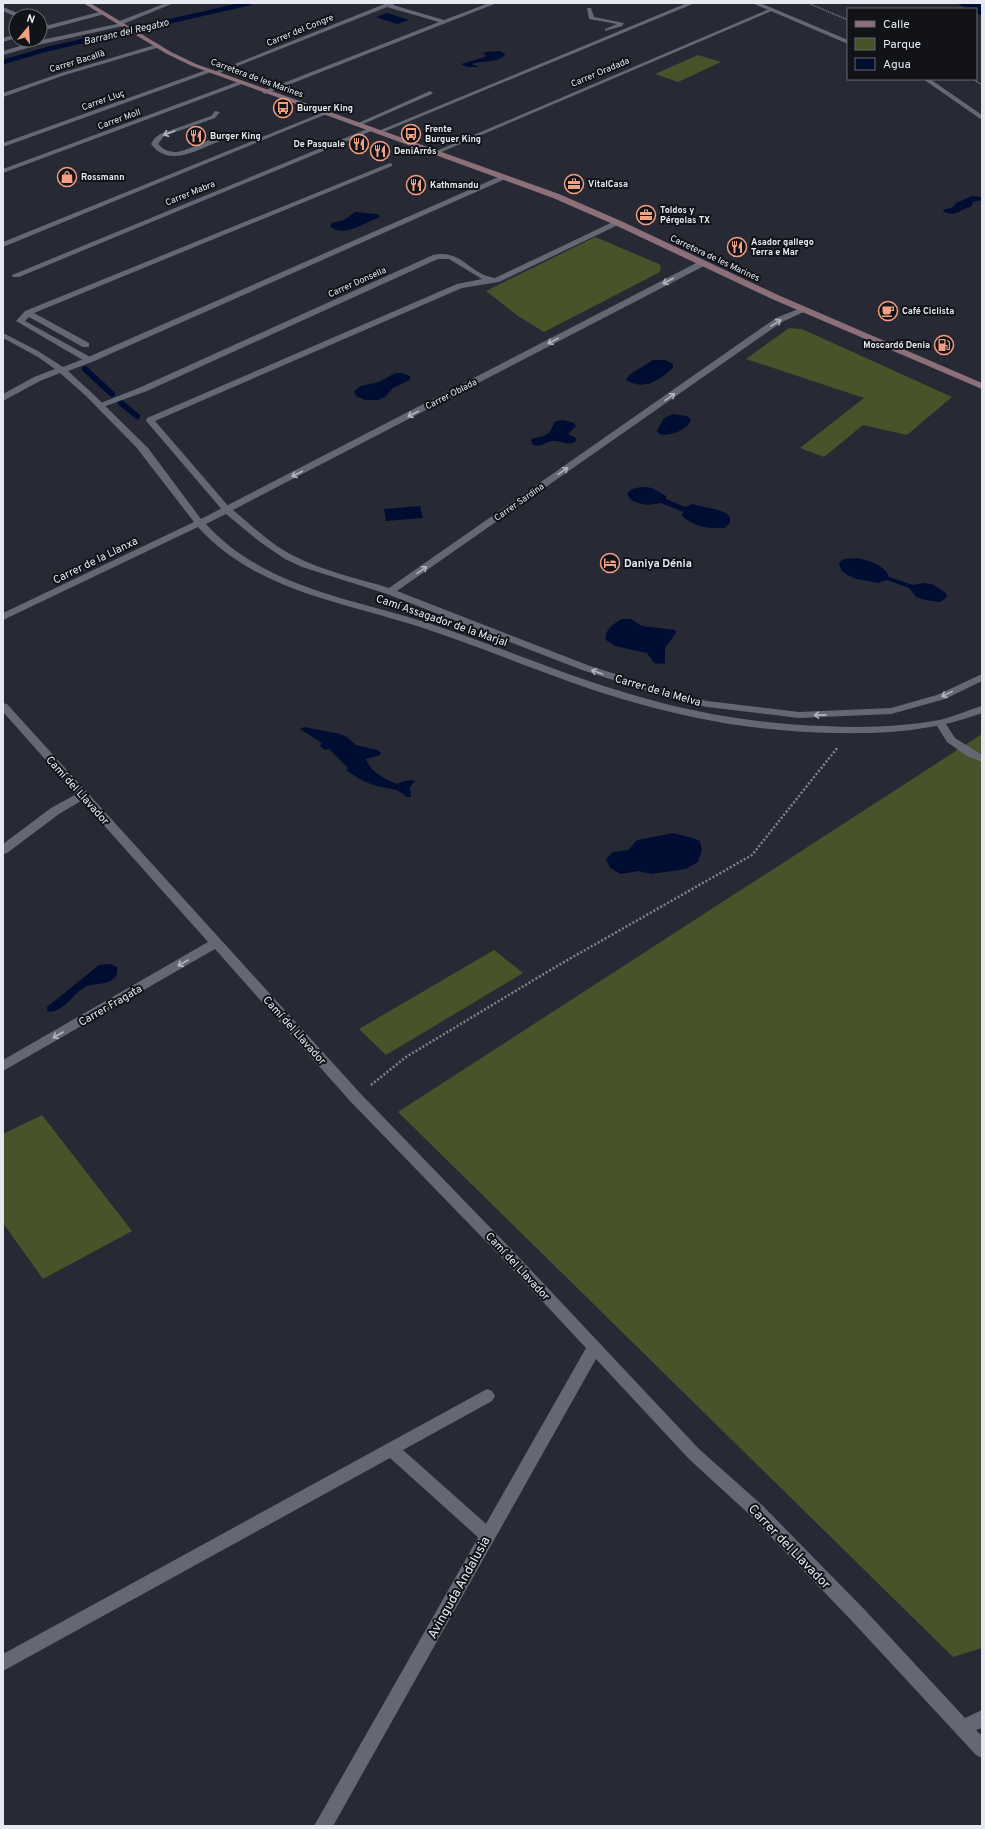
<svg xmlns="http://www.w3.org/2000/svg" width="985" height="1829" viewBox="0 0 985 1829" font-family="Overpass,sans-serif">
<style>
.green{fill:#475329}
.water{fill:#000d33}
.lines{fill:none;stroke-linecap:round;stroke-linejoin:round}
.stream-far1{stroke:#000d33;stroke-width:4.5}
.stream{stroke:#000d33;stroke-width:6}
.path-far1{stroke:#80838c;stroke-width:1.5;stroke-dasharray:1 1;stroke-linecap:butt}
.path{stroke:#80838c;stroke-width:2.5;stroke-dasharray:2 2;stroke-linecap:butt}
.lane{fill:#646875;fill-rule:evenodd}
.street{fill:#646875;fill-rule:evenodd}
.secondary{fill:#8c7079;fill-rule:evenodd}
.oneway{stroke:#b2b5bf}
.labels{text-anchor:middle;stroke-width:4;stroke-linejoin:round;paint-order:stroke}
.far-street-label{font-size:9px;fill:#e6e9f0;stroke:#111318}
.far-poi-label{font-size:9px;font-weight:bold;fill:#e6e9f0;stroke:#111318;text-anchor:start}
.far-water-label{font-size:10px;font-style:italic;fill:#dae3f1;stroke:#111318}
.street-label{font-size:11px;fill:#e6e9f0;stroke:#111318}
.poi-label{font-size:11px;font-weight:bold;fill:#e6e9f0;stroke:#111318;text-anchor:start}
.near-street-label{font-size:13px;fill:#e6e9f0;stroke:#111318}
</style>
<rect width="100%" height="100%" fill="#272a35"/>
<path class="green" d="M 698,55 L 721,62 L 678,82 L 655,74 Z
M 595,237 L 659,264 L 661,267 L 660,272 L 544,332 L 518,316 L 486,291 Z
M 789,328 L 802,329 L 952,397 L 907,435 L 863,425 L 824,457 L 800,448 L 864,398 L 746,359 Z
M 982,734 L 982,1648 L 953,1657 L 398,1112 Z
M 494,950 L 523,973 L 386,1055 L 359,1029 Z
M 42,1115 L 132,1231 L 43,1279 L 3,1223 L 3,1134 Z"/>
<path class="water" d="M 956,3 L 982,3 L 982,16 L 976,13 L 976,9 L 968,9 Z
M 387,13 L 409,20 L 397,24 L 376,17 Z
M 499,51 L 504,53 L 505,55 C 496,64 482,60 472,64 L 479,67 L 467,67 L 461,64 L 485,57 L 486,55 L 483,54 L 485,52 Z
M 972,196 L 980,197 L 982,200 L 973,202 L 971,207 C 958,209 958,217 944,212 L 943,210 L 953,207 L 956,203 Z
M 355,212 L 377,214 L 380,216 L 378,218 C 365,222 343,239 330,226 L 332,223 L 344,220 Z
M 653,360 L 665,360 L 673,364 L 673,368 C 658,381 645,391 626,380 L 629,375 Z
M 395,373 L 402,373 L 410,376 L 410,380 L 393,388 L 385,397 L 378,400 L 365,400 L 356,396 L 354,391 L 361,386 L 379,382 Z
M 673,414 L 687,416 L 691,420 C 688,430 669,437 659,434 L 657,431 L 664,418 Z
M 563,420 L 574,423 L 576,426 L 568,434 L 576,438 L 576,441 C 568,447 563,441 554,441 C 545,441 541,449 532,444 L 531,440 C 536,436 541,438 547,434 C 552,431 552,425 556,421 Z
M 645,487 L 652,488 L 666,496 L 666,499 L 685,507 L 692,504 L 718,510 L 726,513 L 730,517 L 730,523 L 725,528 C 710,529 694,527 682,516 L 683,512 L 661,503 L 647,505 L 638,503 L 631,500 L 627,494 C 631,487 637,488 645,487 Z
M 420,506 L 423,518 L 386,521 L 384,509 Z
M 858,558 C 869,561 885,565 889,577 L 913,585 L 924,583 L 932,584 L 946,593 L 947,597 L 940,602 L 925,600 L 916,597 L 909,588 L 887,580 L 878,583 L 857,579 L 847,575 L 841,570 L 839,563 L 844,559 Z
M 622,619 L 631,619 L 642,626 L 675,630 L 676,633 L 665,648 L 665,663 L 662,664 L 654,663 L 647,653 L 615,646 L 606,640 C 604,629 614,624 622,619 Z
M 304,727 L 340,734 L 347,737 L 356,745 L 378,750 L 381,753 L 380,755 L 366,759 C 370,772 385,779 397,784 L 405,781 L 414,780 L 415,781 L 410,787 L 411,797 L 406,797 C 396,786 387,790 374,785 C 364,782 354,776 346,770 L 348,768 L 329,749 L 325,750 L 320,746 L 322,743 L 300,729 Z
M 673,833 L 693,838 L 700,841 L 702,850 L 698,862 L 686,869 L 651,874 L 638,871 L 621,874 L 610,868 L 606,859 L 613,852 L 628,850 L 637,840 Z
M 110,964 L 117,967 C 118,973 117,977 112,980 C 103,986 91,982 82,989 C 73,995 59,1016 47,1011 L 47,1007 L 99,965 Z"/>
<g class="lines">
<path class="stream-far1" d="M 3,62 L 48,49 L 250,3"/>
<path class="stream" d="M 85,369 L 112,394
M 121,403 L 137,416"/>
<path class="path-far1" d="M 808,3 L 848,20
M 973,79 L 982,85"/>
<path class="path" d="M 371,1085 L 406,1057 L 557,966 L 752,855 L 838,747"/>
<path class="lane" d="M 687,3 L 695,3 L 381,133 L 376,132 Z
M 3,7 L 22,15 L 23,16 L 16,17 L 3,11 Z
M 587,8 L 591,8 L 594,17 L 624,23 L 622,26 L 605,31 L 605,29 L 617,24 L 589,19 Z
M 769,9 L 774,10 L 439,153 L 434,152 Z
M 103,11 L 106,13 L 105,14 L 49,29 L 40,26 L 40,22 L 49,25 Z
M 16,34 L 16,38 L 3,42 L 3,38 Z
M 430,91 L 433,93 L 432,94 L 361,125 L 356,124 Z
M 215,111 L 220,112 L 215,118 L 164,136 L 158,144 C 164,150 168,152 177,152 C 197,148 219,131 239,134 L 239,136 C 232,138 225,139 218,142 C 196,150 169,168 151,144 L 154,139 L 160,134 L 211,116 Z
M 390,163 L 392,164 L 392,166 L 34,313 L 89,343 L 89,347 L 83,347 L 29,317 L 25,321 L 92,358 L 92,362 L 86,362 L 16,321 L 25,311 Z
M 615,221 L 622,223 L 499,282 L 462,288 L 155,421 L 230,508 L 232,510 L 230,512 L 224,512 L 147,422 L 146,420 L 147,418 L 457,284 L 482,279 L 449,259 L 438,259 L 147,391 L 103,407 L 97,407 L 96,405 L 141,387 L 433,255 C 462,249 470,275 495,278 Z
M 940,720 L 944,721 L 955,738 L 982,755 L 982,762 L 967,756 L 947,742 L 935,723 Z
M 82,791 L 86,792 L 88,795 L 86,798 L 59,814 L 7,853 L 3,854 L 3,844 L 51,808 Z
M 487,1389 L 492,1391 L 495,1396 L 492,1401 L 403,1450 L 493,1530 L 495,1535 L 493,1540 L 487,1542 L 481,1540 L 390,1458 L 3,1671 L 3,1654 Z"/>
<path class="street" d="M 166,3 L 174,3 L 123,24 L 123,26 L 38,45 L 3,55 L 3,51 L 37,41 L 117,24 L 117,22 Z
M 387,3 L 395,3 L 393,5 L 444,20 L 489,3 L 497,3 L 265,94 L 262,92 L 263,91 L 439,22 L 387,7 L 217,74 L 212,73 Z
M 752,3 L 760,3 L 848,40 L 848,44 Z
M 158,44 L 161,46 L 160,47 L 65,75 L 3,97 L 3,93 L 61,73 Z
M 209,69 L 212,71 L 211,72 L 3,147 L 3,143 Z
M 923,79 L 930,79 L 982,115 L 982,120 Z
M 240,81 L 243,83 L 242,84 L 3,173 L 3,169 Z
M 324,112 L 329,113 L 3,247 L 3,242 Z
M 372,127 L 374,128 L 374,130 L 19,277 L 13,277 L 12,275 Z
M 503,175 L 510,177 L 92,362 L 68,371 L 92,393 L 148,448 L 201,519 L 700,261 L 706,261 L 706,265 L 233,510 C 252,526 271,544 292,555 C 322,571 357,578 389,588 L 776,318 L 803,307 L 806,307 L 806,311 L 782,322 L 397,591 L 590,666 L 679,694 L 707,701 L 799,712 L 891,708 L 937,695 L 982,674 L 982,681 L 945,699 L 891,714 L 799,718 L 707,707 L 672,699 L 582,670 L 387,594 L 302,567 L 285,559 L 260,542 L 226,514 L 206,524 C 263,587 350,598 428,623 C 496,645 561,674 630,694 C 693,713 758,724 824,726 C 862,728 901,727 939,720 C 954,717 967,710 982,706 L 982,713 C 933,731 887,734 835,733 C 762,732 692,720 622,699 C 555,679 490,650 423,628 C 344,602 257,592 198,527 L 3,620 L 3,613 L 194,522 L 136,447 L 86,396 L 60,373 L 40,381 L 3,401 L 3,394 L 34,377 L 55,369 L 38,357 L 3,338 L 3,333 L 38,351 L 63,367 L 86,358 Z
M 3,703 L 7,704 L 360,1093 L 513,1251 L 699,1449 L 762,1505 L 863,1608 L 965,1718 L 982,1710 L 982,1728 L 976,1730 L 982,1736 L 982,1758 L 976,1755 L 851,1620 L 750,1515 L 689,1459 L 596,1359 L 333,1826 L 314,1826 L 586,1348 L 503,1259 L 350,1101 L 215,949 L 3,1071 L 3,1060 L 208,942 L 3,712 Z"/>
<path class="secondary" d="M 83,3 L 90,3 L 171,52 L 196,64 L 559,194 L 621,221 L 778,295 L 982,383 L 982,389 L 772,299 L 615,225 L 553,198 L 192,66 L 167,54 Z"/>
</g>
<defs><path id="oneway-shaft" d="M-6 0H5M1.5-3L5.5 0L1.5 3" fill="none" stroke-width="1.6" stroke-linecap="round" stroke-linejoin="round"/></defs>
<g class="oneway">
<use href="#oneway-shaft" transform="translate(169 133) rotate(160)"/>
<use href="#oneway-shaft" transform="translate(668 281) rotate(153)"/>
<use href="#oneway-shaft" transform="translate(776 323) rotate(-32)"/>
<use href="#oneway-shaft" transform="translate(553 341) rotate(153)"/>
<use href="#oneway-shaft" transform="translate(670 397) rotate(-35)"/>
<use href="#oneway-shaft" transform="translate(413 414) rotate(153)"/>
<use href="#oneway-shaft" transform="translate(563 471) rotate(-35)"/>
<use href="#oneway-shaft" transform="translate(297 474) rotate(153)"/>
<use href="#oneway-shaft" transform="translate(422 570) rotate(-35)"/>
<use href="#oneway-shaft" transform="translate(597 672) rotate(-161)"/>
<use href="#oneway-shaft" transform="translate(947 694) rotate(154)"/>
<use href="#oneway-shaft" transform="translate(820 715) rotate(179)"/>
<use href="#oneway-shaft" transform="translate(183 963) rotate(150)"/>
<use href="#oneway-shaft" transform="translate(58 1035) rotate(150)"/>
</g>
<defs>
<g id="bus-ring" transform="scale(1)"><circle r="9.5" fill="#111318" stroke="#f2a081" stroke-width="1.5"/><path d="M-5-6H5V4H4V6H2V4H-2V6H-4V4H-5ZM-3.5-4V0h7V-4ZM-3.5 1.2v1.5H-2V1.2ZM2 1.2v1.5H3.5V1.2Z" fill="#f2a081"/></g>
<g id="restaurant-ring" transform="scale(1)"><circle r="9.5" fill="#111318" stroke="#f2a081" stroke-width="1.5"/><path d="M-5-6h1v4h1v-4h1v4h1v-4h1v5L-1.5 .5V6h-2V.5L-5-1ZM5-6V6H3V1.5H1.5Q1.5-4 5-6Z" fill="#f2a081"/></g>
<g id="shop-ring" transform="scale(1)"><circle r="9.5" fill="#111318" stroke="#f2a081" stroke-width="1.5"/><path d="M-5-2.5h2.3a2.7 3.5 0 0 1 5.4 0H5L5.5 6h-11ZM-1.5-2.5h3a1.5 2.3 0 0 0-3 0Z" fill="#f2a081"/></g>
<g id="office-ring" transform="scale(1)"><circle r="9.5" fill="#111318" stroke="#f2a081" stroke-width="1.5"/><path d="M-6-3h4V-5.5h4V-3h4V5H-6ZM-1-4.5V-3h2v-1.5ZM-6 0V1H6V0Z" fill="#f2a081"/></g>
<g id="cafe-ring" transform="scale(1)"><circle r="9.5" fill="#111318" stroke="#f2a081" stroke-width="1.5"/><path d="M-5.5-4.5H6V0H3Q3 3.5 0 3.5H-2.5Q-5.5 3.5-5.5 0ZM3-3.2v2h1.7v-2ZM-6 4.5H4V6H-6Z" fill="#f2a081"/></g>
<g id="fuel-ring" transform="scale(1)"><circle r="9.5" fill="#111318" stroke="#f2a081" stroke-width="1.5"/><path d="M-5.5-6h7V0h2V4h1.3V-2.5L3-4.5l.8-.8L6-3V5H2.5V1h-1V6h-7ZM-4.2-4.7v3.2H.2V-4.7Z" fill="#f2a081"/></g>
<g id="hotel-ring" transform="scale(1)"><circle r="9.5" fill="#111318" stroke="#f2a081" stroke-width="1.5"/><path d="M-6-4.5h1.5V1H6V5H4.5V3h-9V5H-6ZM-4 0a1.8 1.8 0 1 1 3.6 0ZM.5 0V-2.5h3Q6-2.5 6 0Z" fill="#f2a081"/></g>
</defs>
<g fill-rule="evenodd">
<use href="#bus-ring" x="283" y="108"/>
<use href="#bus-ring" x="411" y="134"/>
<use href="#restaurant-ring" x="196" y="136"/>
<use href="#restaurant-ring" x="359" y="144"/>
<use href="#restaurant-ring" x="380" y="151"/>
<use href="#shop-ring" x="67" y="177"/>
<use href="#office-ring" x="574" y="184"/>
<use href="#restaurant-ring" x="416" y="185"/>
<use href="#office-ring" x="646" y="215"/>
<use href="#restaurant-ring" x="737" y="247"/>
<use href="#cafe-ring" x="888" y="311"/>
<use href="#fuel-ring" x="944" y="345"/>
<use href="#hotel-ring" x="610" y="563"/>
</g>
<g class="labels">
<g class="far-street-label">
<text transform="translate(300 30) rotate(-22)" y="3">Carrer del Congre</text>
<text transform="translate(77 61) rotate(-17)" y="3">Carrer Bacallà</text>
<text transform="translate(600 72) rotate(-23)" y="3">Carrer Oradada</text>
<text transform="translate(257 78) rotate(20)" y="3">Carretera de les Marines</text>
<text transform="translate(103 100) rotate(-20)" y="3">Carrer Lluç</text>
<text transform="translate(119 119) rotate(-20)" y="3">Carrer Moll</text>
<text transform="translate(190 193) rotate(-22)" y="3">Carrer Mabra</text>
<text transform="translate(715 258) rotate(25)" y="3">Carretera de les Marines</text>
<text transform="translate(357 282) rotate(-24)" y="3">Carrer Donsella</text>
<text transform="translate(451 394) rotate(-27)" y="3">Carrer Oblada</text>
<text transform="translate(519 502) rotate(-35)" y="3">Carrer Sardina</text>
</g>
<g class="far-poi-label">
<text x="297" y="111">Burguer King</text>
<text x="425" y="132">Frente<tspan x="425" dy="10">Burguer King</tspan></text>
<text x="210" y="139">Burger King</text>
<text x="345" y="147" text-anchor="end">De Pasquale</text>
<text x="394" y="154">DeniArrós</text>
<text x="81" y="180">Rossmann</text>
<text x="588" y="187">VitalCasa</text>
<text x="430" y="188">Kathmandu</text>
<text x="660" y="213">Toldos y<tspan x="660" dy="10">Pérgolas TX</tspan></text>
<text x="751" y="245">Asador gallego<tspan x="751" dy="10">Terra e Mar</tspan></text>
<text x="902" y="314">Café Ciclista</text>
<text x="930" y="348" text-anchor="end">Moscardó Denia</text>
</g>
<g class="far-water-label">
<text transform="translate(126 31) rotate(-13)" y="4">Barranc del Regatxo</text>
</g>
<g class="street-label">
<text transform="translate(95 560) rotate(-26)" y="4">Carrer de la Llanxa</text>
<text transform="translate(442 620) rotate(19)" y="4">Camí Assagador de la Marjal</text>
<text transform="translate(658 690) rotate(16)" y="4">Carrer de la Melva</text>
<text transform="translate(78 790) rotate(48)" y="4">Camí del Llavador</text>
<text transform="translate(110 1005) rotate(-30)" y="4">Carrer Fragata</text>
<text transform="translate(295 1030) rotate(48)" y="4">Camí del Llavador</text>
<text transform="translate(518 1266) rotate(47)" y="4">Camí del Llavador</text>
</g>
<g class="poi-label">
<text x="624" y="567">Daniya Dénia</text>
</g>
<g class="near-street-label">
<text transform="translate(790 1546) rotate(46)" y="5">Carrer del Llavador</text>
<text transform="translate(458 1587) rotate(-61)" y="5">Avinguda Andalusia</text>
</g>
</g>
<rect width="985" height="1829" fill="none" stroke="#e6e9f0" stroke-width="8"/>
<rect x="847" y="8" width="130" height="72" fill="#111318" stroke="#66696e"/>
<rect x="855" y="21" width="20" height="6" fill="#8c7079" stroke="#66696e"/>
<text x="883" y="28" font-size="12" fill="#e6e9f0">Calle</text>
<rect x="855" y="38" width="20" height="12" fill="#475329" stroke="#66696e"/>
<text x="883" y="48" font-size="12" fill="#e6e9f0">Parque</text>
<rect x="855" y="58" width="20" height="12" fill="#000d33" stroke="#66696e"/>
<text x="883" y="68" font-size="12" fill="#e6e9f0">Agua</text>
<g transform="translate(28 28) rotate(18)"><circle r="19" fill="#111318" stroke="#66696e"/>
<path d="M0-3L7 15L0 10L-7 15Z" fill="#f2a081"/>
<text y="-6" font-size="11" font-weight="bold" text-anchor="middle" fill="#e6e9f0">N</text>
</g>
</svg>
